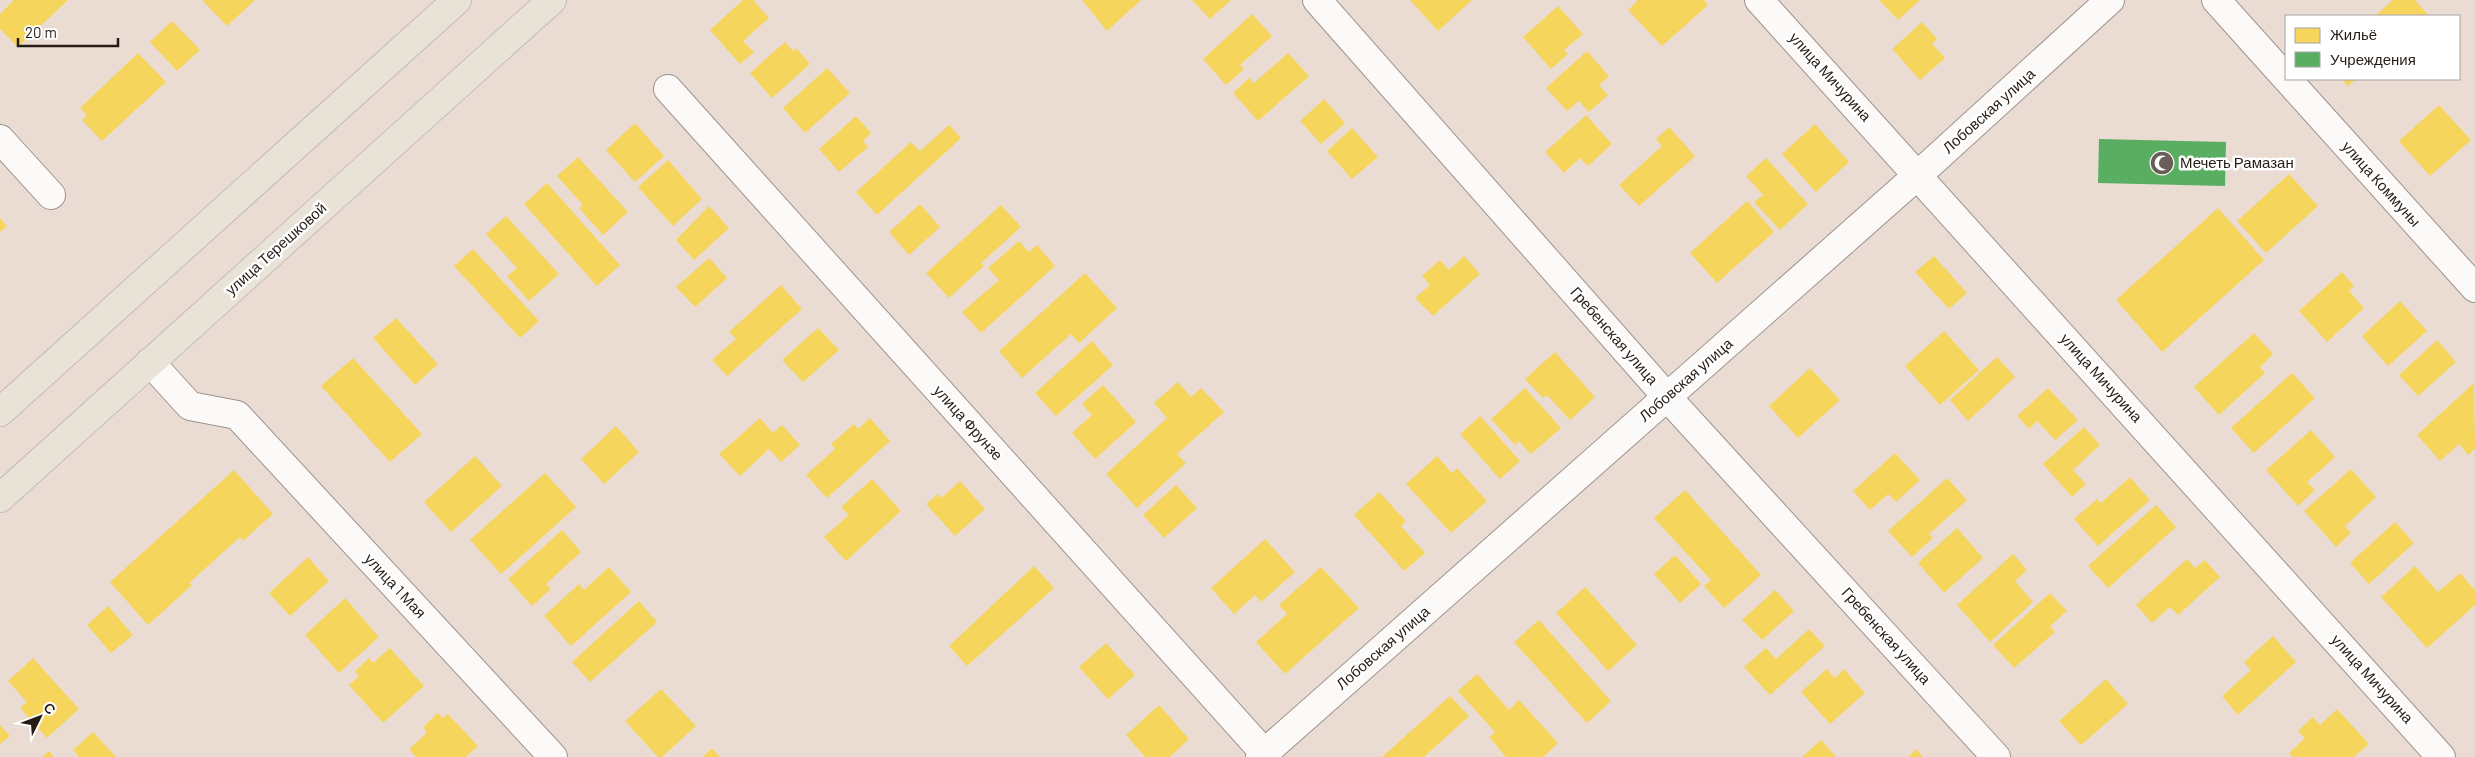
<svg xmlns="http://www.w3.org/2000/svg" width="2475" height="757" viewBox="0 0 2475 757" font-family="Barlow,sans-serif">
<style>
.homes{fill:#f6d55c}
.public{fill:#5aae61}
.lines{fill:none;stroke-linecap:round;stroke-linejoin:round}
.street-casing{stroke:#9d938c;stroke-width:30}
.primary-casing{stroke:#c4bcb8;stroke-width:30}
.street{stroke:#fcfaf8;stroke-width:28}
.primary{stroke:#e9e2d6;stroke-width:28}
.labels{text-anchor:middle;stroke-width:5;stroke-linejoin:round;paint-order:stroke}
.street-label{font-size:15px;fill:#251c16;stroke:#fff}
.poi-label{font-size:15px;fill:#251c16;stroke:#fff;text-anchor:start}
</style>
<rect width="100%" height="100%" fill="#eadcd3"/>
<path class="homes" d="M 14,0 L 68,0 L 18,47 L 0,29 L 0,14 Z
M 202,0 L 255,0 L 227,26 Z
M 743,0 L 753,0 L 769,18 L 743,41 L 754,52 L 740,64 L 710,30 Z
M 1082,0 L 1141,0 L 1107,31 Z
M 1192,0 L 1231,0 L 1210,19 Z
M 1410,0 L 1472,0 L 1438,31 Z
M 1638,0 L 1704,0 L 1708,5 L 1662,46 L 1628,10 Z
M 1879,0 L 1920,0 L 1898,20 Z
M 2393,0 L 2415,0 L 2429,16 L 2375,16 Z
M 1558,6 L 1583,34 L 1564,50 L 1568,54 L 1551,69 L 1523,37 Z
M 1252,14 L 1272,36 L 1240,65 L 1244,69 L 1226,85 L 1203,59 Z
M 172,21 L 200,50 L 177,71 L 150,42 Z
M 1922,22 L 1937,39 L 1932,44 L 1945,58 L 1920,80 L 1892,49 Z
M 785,42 L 793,51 L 796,48 L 810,64 L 772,98 L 750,73 Z
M 1587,51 L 1609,76 L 1599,85 L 1608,95 L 1589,112 L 1579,101 L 1567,111 L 1546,88 Z
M 138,53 L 166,82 L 102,141 L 82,120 L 87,115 L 80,108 Z
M 1288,53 L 1309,76 L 1258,121 L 1233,93 L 1249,78 L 1254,83 Z
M 827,68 L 850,93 L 805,133 L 783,108 Z
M 2342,79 L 2356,79 L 2348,86 Z
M 1324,99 L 1345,123 L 1321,144 L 1300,121 Z
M 2439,105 L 2471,140 L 2430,176 L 2399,141 Z
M 1586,115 L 1612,144 L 1588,166 L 1580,158 L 1564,173 L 1545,152 Z
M 856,116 L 871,133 L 863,141 L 868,147 L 839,172 L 819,149 Z
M 635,123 L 664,156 L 635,182 L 606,150 Z
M 1815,124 L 1849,162 L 1816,192 L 1782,154 Z
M 949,125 L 961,138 L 877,215 L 856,192 L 911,142 L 920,151 Z
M 1669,127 L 1695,156 L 1639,206 L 1619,185 L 1662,146 L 1656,139 Z
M 1352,128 L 1378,157 L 1352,179 L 1327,151 Z
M 578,157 L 628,212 L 603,235 L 579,208 L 583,205 L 557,176 Z
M 1766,158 L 1808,204 L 1780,230 L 1754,202 L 1763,195 L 1746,176 Z
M 668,160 L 702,199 L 673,226 L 638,187 Z
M 2289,174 L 2318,206 L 2266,253 L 2237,221 Z
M 547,183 L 620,265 L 597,286 L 524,204 Z
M 1747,201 L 1774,232 L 1717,283 L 1690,253 Z
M 920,204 L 940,227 L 909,255 L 889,232 Z
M 1001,205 L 1021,227 L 981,263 L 984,266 L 949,298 L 926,273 Z
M 709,206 L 729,228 L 694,260 L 676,240 Z
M 2218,208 L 2264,260 L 2162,352 L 2116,300 Z
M 506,216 L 559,274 L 529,301 L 507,276 L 517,268 L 486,234 Z
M 0,218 L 7,226 L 0,232 Z
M 1019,241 L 1029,252 L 1037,245 L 1055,266 L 981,333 L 962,312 L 999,280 L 988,268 Z
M 473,249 L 539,321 L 520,338 L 454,266 Z
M 1464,256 L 1480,274 L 1433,316 L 1415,298 L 1430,285 L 1422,276 L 1440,260 L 1449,270 Z
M 1934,256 L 1967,293 L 1949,309 L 1915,272 Z
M 709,258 L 727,278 L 695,307 L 676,287 Z
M 2342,272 L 2354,286 L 2349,291 L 2364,308 L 2327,342 L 2299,311 Z
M 1085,273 L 1117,308 L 1079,343 L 1071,334 L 1022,378 L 999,351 Z
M 781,285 L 802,309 L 727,376 L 712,360 L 736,339 L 729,332 Z
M 2400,301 L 2427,331 L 2388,366 L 2362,336 Z
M 396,318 L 438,364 L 415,385 L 373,338 Z
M 818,328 L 839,350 L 803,382 L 782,360 Z
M 1944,331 L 1979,370 L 1940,405 L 1905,366 Z
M 2254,333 L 2273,354 L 2260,367 L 2265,373 L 2219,415 L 2194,387 Z
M 2437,340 L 2456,362 L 2418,396 L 2399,375 Z
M 1092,341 L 1113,365 L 1056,416 L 1035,393 Z
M 1555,352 L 1595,397 L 1570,420 L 1547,395 L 1543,398 L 1525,379 Z
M 1997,357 L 2015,377 L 1968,421 L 1950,400 Z
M 353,358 L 422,434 L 390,462 L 321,386 Z
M 1810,368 L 1840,400 L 1798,438 L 1769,406 Z
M 2292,373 L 2315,398 L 2254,453 L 2231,428 Z
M 1178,382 L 1191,397 L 1201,388 L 1224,412 L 1177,454 L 1186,463 L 1137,508 L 1106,474 L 1167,418 L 1154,403 Z
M 2474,383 L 2475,449 L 2468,455 L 2459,444 L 2440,461 L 2417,435 Z
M 1103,385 L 1136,422 L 1095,459 L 1072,433 L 1092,415 L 1082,404 Z
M 1525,388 L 1561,428 L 1531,454 L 1519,441 L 1515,445 L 1491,419 Z
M 2048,388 L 2078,420 L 2055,440 L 2037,421 L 2029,429 L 2017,416 Z
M 1480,416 L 1520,461 L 1500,479 L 1460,434 Z
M 760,418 L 773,433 L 782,425 L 800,445 L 781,462 L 769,449 L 740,476 L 719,454 Z
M 870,418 L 890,441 L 827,498 L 806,475 L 835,449 L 831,444 L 854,424 L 858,429 Z
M 616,426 L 639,452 L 604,484 L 581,459 Z
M 2084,427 L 2100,445 L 2073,470 L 2086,484 L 2072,497 L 2043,464 Z
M 2311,430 L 2335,457 L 2307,482 L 2315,490 L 2298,506 L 2266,470 Z
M 1895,453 L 1920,480 L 1896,502 L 1888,494 L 1870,510 L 1853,491 Z
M 475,456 L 502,486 L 451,532 L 424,502 Z
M 1437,456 L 1452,473 L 1457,468 L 1487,501 L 1451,533 L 1406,484 Z
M 2351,469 L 2376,497 L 2345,526 L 2351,533 L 2336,547 L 2304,511 Z
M 234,470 L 273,514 L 243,541 L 240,537 L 189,583 L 192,585 L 148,625 L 110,582 Z
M 545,473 L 576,507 L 501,574 L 470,540 Z
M 2130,477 L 2150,500 L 2098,546 L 2074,519 L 2097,499 L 2101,503 Z
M 1947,478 L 1967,500 L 1929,534 L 1933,538 L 1912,557 L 1888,531 Z
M 872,479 L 901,511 L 846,561 L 824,537 L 849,515 L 841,507 Z
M 960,481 L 985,509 L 955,536 L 926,504 L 938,494 L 941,498 Z
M 1176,485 L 1197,508 L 1164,538 L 1143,515 Z
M 1685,490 L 1761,575 L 1724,608 L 1704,586 L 1711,580 L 1654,518 Z
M 1379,492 L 1406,521 L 1401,526 L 1425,553 L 1404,571 L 1354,515 Z
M 2156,505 L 2176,527 L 2108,588 L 2088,566 Z
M 2395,522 L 2414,543 L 2369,584 L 2350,563 Z
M 1957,528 L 1983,558 L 1944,593 L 1918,563 Z
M 562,530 L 581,552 L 546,584 L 551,589 L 532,606 L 508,579 Z
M 1265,539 L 1295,572 L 1261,602 L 1255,595 L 1234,614 L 1211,588 Z
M 2013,554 L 2027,570 L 2015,581 L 2033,602 L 1990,642 L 1957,605 Z
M 1675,555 L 1701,584 L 1680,603 L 1654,574 Z
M 308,557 L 329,581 L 290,616 L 269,593 Z
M 2187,559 L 2195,568 L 2205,560 L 2220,577 L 2178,615 L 2170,607 L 2152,623 L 2136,605 Z
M 1034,566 L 1054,588 L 967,666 L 949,646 Z
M 2415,566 L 2438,592 L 2460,573 L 2475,590 L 2475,605 L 2427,648 L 2381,597 Z
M 609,567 L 631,592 L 571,646 L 544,616 L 579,584 L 584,590 Z
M 1321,567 L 1359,608 L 1285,674 L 1256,642 L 1287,614 L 1279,605 Z
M 1585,587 L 1637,645 L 1608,671 L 1556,613 Z
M 1775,590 L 1794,611 L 1762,640 L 1742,620 Z
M 2050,593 L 2067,611 L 2050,626 L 2055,632 L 2014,668 L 1993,645 Z
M 345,598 L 379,637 L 339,673 L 305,635 Z
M 639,601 L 657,622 L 590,682 L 572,662 Z
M 108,606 L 133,635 L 111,653 L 87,625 Z
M 1539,620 L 1611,701 L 1587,723 L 1514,642 Z
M 1809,629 L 1825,646 L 1770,695 L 1744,667 L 1766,648 L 1776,659 Z
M 2273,636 L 2296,662 L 2238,715 L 2222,696 L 2251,670 L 2244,662 Z
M 1106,643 L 1135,675 L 1108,699 L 1079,667 Z
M 390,648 L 424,686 L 383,723 L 349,685 L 359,676 L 355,671 L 369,658 L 373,663 Z
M 33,658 L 79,709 L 47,738 L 20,708 L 27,702 L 8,681 Z
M 1827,669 L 1835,678 L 1844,669 L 1865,693 L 1830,724 L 1801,692 Z
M 1477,674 L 1509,710 L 1519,700 L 1558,743 L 1543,757 L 1506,757 L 1489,737 L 1495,732 L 1458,691 Z
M 2106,679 L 2128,704 L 2081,745 L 2059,721 Z
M 661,689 L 696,726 L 662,757 L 658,757 L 625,721 Z
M 1450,696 L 1469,716 L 1424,757 L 1382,757 Z
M 1159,705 L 1189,739 L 1170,757 L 1145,757 L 1126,735 Z
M 2337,709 L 2369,744 L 2354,757 L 2293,757 L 2289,753 L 2305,738 L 2298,731 L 2313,717 L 2320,725 Z
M 438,713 L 443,718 L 448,714 L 478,746 L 466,757 L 416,757 L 409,749 L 427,733 L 423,727 Z
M 0,725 L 10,736 L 0,744 Z
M 93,732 L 116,757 L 79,757 L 73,750 Z
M 1821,740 L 1836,757 L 1802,757 Z
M 712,748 L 720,757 L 703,757 Z
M 1916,749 L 1923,757 L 1908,757 Z
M 49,751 L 54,757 L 42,757 Z"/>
<path class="public" d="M 2099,139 L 2226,142 L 2225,186 L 2098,183 Z"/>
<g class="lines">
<g class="street-casing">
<path id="street" d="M 1317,0 L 1667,397 L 1996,757
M 1759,0 L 2441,757
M 2216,0 L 2286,78
M 2287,79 L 2475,288
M 668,89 L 1268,757
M 0,139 L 51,195
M 150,362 L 190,406 L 237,415 L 553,757
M 1260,757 L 1918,175 L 2110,0"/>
</g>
<g class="primary-casing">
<path id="primary" d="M 0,412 L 457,0
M 0,498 L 552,0"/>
</g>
<use href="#street" class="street"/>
<use href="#primary" class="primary"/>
</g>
<defs>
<g id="mosque-disc" transform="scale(1.25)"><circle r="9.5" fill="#6a5f58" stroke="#fff"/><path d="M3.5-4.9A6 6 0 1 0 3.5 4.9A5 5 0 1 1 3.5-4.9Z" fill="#fff"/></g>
</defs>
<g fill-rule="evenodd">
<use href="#mosque-disc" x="2162" y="163"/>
</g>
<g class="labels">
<g class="street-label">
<text transform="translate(1830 77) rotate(48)" y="5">улица Мичурина</text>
<text transform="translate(1989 111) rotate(-42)" y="5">Лобовская улица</text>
<text transform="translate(2381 184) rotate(48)" y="5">улица Коммуны</text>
<text transform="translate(276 249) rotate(-42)" y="5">улица Терешковой</text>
<text transform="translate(1614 336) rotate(49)" y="5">Гребенская улица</text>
<text transform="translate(2101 378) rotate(48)" y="5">улица Мичурина</text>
<text transform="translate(1686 380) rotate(-41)" y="5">Лобовская улица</text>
<text transform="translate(968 423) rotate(48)" y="5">улица Фрунзе</text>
<text transform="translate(395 586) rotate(47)" y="5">улица 1 Мая</text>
<text transform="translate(1886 636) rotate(48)" y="5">Гребенская улица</text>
<text transform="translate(1383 648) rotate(-41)" y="5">Лобовская улица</text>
<text transform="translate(2372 679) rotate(48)" y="5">улица Мичурина</text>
</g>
<g class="poi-label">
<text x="2180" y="168">Мечеть Рамазан</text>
</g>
</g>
<rect x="2285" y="15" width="175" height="65" fill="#ffffff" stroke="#a8a4a2"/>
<rect x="2295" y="28" width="25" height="15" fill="#f6d55c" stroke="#a8a4a2"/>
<text x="2330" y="40" font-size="15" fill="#251c16">Жильё</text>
<rect x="2295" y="52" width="25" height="15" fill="#5aae61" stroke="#a8a4a2"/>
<text x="2330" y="65" font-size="15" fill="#251c16">Учреждения</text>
<g transform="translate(40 717) rotate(48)" stroke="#ffffff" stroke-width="4" paint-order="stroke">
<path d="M0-4L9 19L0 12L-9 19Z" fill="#251c16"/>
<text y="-8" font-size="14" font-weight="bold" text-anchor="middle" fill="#251c16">С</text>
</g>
<path d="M18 38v8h100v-8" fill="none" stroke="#251c16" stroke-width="2.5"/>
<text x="25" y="38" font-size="15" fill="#251c16" stroke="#ffffff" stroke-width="4" paint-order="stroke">20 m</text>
</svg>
